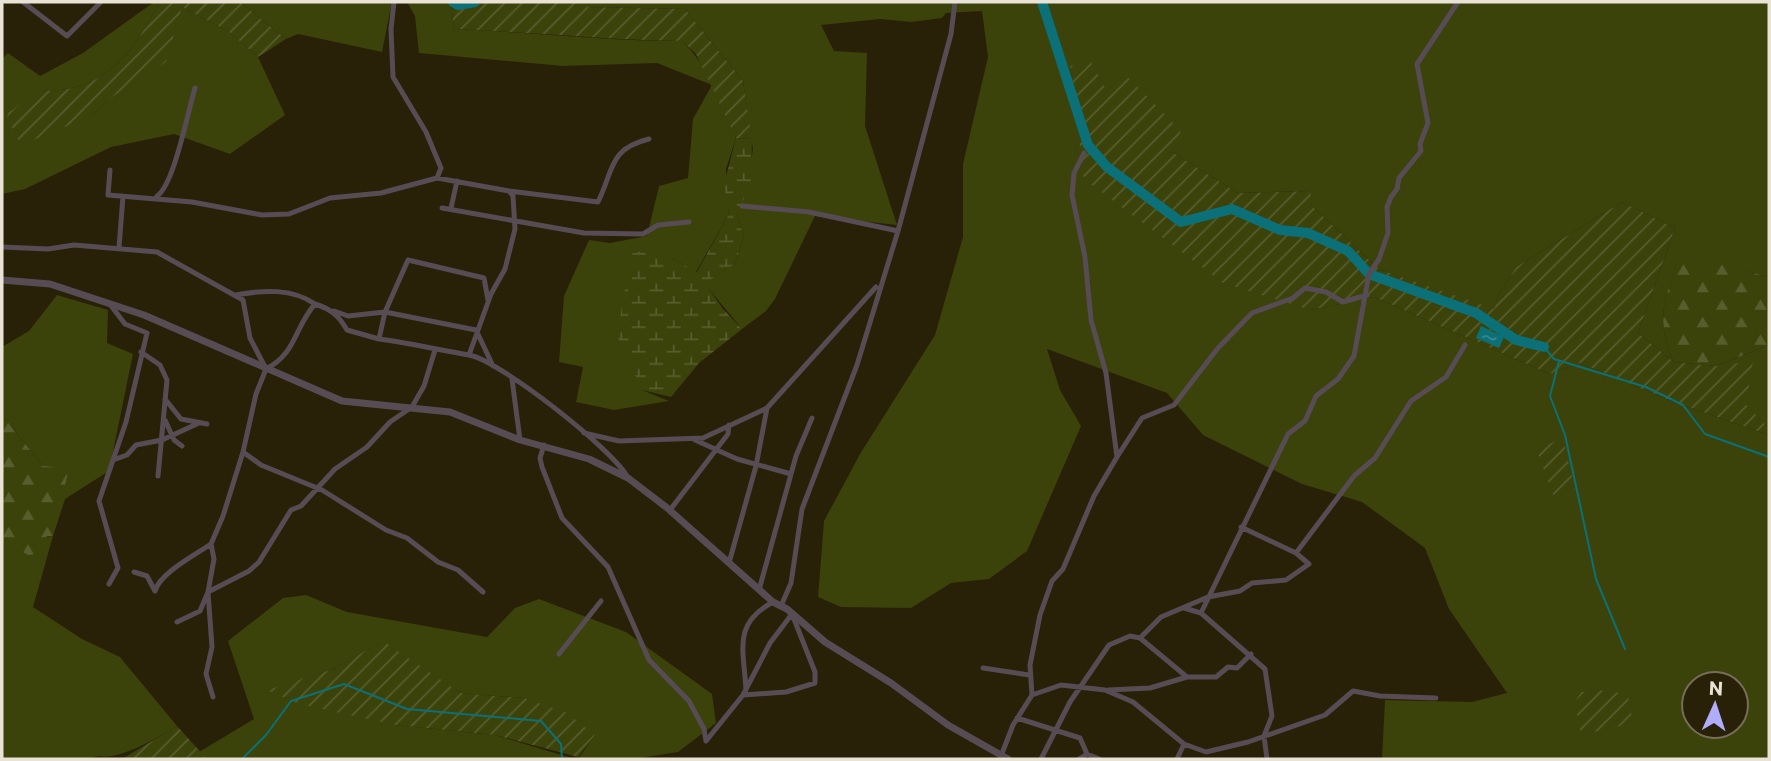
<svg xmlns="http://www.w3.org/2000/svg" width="1771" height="761" viewBox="0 0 1771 761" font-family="Commissioner,sans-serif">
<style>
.grass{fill:#3b420a;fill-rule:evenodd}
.forest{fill:url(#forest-firs)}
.wetland{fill:url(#wetland-marsh)}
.garden{fill:url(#garden-furrows)}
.water{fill:url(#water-ripples)}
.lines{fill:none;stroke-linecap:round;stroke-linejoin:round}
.stream{stroke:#0b7078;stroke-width:2}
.river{stroke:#0b7078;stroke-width:10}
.minor{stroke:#574c53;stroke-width:5}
.tertiary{stroke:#574c53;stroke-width:7}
</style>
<defs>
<pattern id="forest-firs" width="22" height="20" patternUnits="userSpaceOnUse" patternTransform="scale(1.75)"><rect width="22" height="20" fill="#3b420a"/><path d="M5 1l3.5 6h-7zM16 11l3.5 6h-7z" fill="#575d2d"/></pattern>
<pattern id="wetland-marsh" width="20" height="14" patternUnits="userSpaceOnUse" patternTransform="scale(1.75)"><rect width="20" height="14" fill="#3b420a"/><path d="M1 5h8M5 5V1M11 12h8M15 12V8" fill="none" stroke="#575d2d"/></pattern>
<pattern id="garden-furrows" width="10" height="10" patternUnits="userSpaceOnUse" patternTransform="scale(1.75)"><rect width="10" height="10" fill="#3b420a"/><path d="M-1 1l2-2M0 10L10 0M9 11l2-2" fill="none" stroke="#575d2d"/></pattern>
<pattern id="water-ripples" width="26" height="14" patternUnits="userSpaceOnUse" patternTransform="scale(1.75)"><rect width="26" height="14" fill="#0b7078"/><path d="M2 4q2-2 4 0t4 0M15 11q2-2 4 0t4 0" fill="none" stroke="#3a8b90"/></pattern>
</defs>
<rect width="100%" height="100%" fill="#292008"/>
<path class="grass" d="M 154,2 L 159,2 C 134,53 102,95 40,90 L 91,116 L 112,97 L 182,7 L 229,32 L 258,57 L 285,115 L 230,154 L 174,134 L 111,147 L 25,189 L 2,194 L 2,59 L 8,53 L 40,76 L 83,53 Z
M 240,2 L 392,2 L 382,52 L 298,34 L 286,39 Z
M 407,2 L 451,2 L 454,29 C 530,32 606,41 682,41 C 709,66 721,104 736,138 L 726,169 L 729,214 L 696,272 L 671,258 L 642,390 L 669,401 L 614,410 L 576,402 L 583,367 L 559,362 L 564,296 L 589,240 L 610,243 L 647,236 L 659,186 L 688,178 L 693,119 L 712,85 L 657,63 L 563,66 L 419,53 L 415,16 Z
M 591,2 L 1769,2 L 1769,277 L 1681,254 C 1665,294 1654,321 1674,362 L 1638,333 L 1675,228 L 1622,202 L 1516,267 L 1499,294 L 1494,310 L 1379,269 L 1310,204 L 1310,191 L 1238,193 L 1172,152 L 1125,75 L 1107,91 L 1071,66 L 1310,310 L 1374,297 L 1550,374 L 1580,363 L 1671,401 L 1769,435 L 1769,759 L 1382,759 L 1385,700 L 1472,702 L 1507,693 L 1449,609 L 1425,548 L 1362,502 L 1302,484 L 1203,435 L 1167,393 L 1047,349 L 1060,390 L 1081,426 L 1027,551 L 989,579 L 951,583 L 911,608 L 841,607 L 818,597 L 824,521 L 860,454 L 935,335 L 963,237 L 963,164 L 988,57 L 982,11 L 946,13 L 942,18 L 911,22 L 880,19 L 821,25 L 834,51 L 867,53 L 865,126 L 897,225 L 815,216 L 775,299 L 766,311 L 742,329 L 704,283 L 735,264 L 744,236 L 737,215 L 753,150 L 743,81 L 685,9 L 587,7 ZM 1694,684 L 1736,684 L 1736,726 L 1694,726 Z
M 57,295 L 108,310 L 107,343 L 133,354 L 109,471 L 65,499 L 43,466 L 2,415 L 2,347 L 29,331 Z
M 1769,345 L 1769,428 L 1745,405 L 1716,366 Z
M 53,536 L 33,607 L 82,639 L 120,657 L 177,726 C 159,737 119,761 99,756 L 87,759 L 2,759 L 2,542 L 3,539 Z
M 306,595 L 347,612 L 487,637 L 515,608 L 539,599 L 626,632 L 712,694 L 716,723 L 678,752 L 634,759 L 578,759 L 595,735 L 524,698 L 461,693 L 382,642 L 333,669 L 269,690 L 395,725 L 495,735 L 575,759 L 207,759 L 199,752 L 254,719 L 228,641 L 283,598 Z"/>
<path class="forest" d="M 1681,253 L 1769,277 L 1769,345 L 1716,366 L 1674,362 C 1654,321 1665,294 1681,253 Z
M 2,415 L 43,466 L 69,468 L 63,494 L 65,499 L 53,536 L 47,536 L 31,557 L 3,539 L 2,542 Z"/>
<path class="wetland" d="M 736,138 L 752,139 L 751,181 L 737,215 L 744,236 L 735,264 L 705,283 L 723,309 L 742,329 L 699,363 L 671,397 L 642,390 L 617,336 L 631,254 L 652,248 L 697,272 L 729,214 L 724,184 Z"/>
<path class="garden" d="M 159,2 L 240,2 L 286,39 L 258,57 L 229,32 L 182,7 L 166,62 L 112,97 L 91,116 L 21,145 L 7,118 L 8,113 L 40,90 C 102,95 134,53 159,2 Z
M 451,2 L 591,2 L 587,7 L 685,9 L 743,81 L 752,139 L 736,138 L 696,54 L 682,41 C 606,40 530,32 454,29 Z
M 1091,62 L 1107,91 L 1125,74 L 1181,131 L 1172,152 L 1238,193 L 1311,191 L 1310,204 L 1379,269 L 1494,309 L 1499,294 L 1516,267 L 1622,202 L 1675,228 L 1638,333 L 1674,362 L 1716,366 L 1753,361 L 1746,405 L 1769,428 L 1769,435 L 1671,401 L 1580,363 L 1550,374 L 1374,297 L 1310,310 L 1223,283 L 1084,179 L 1070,66 Z
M 1563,439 L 1575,490 L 1553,495 L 1536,448 Z
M 383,641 L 461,693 L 524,698 L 567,713 L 595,735 L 578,757 L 495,735 L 395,725 L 299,704 L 267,690 L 333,669 Z
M 1609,690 L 1628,696 L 1633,723 L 1581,735 L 1575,702 L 1581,692 Z
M 177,726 L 207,759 L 122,759 Z"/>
<path class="water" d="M 1481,326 L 1504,337 L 1499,348 L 1476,338 Z"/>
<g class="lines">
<path class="stream" d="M 1544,347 L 1554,359 L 1646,387 L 1683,405 L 1705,434 L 1769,457
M 1559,361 L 1550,396 L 1565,435 L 1596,579 L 1625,649
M 242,759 L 266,735 L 291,701 L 344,684 L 407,709 L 541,721 L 561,744 L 562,759"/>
<path class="river" d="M 453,2 L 458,5 L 475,2
M 1042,2 L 1088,145 L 1107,167 L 1181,222 L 1232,209 L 1280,230 L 1308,233 L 1348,251 L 1369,274 L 1476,313 L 1516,340 L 1544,347"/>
<path class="minor" d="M 23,2 L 67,36 L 101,2
M 394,2 L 391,29 L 393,77 L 426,132 L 441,168 L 437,178
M 110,170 L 108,195 L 192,202 L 262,215 L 289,214 L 330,198 L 381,193 L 437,178 L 509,191 L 513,196 L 515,229 L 505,269 L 491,294 L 469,355
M 509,191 L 598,202 C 614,170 608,149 649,139
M 157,196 C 174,185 188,111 195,88
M 742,206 L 809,212 L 898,231
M 442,208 L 584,233 L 643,234 L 658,225 L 689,222
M 451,208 L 457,181
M 2,247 L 48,249 L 74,245 L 157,252 L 243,300 L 250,338 L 266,369
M 119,248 L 123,196
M 236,295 C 263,290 292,288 315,304
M 109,303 L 125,324 L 147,333 L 126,422 L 99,501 L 118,568 L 109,584
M 334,311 L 348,316 L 385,312 L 476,330 L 493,366
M 379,339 C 409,343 440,350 469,355 C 499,360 614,450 628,478
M 141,352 L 160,365 L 167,380 L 158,476
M 512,379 L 520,440
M 165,399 L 181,419 L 207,424
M 165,420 L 174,440 L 182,446
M 584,433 L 619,441 L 703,438 L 767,408 L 876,287
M 695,440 L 737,459 L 791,474
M 544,445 L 540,458 L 542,467 L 562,518 L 608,567 L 649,660 L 689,701 L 704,729 L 706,741
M 243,452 L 261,465 L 322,490 L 386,530 L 407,538 L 438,562 L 458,570 L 483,592
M 1117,457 L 1142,418 L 1174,405 L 1218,348 L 1252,313 L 1293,298 L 1305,288 L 1326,292 L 1343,302 L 1367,295
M 113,460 L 127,455 L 136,445 L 162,440 L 199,423
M 670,510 L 728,434 L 729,425
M 1296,553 L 1354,476 L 1375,458 L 1411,401 L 1446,377 L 1465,345
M 729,563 L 756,466 L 767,408
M 134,572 L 147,576 L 155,591
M 759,590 L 796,456 L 812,418
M 155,591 C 160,573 195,555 211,544
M 208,592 L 214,559 L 211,544 L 223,516 L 243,452 L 256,394 L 266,369 C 296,354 294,328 315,304 C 331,309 339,316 347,330 L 379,339 L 385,312 L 408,260 L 484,278 L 488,300
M 208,592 L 249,571 L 259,562 L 291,510 L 301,506 L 335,469 L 367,447 L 390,422 L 412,407 L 424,386 L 435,350
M 781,606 L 791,583 L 802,509 L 857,365 L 898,231 L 951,34 L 955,2
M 1184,608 L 1201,613 L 1265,669 L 1272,716 L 1264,736 L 1267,759
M 1201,613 L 1288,434 L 1305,421 L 1316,396 L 1338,379 L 1354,356 L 1369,274 L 1379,259 L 1388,233 L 1387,207 L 1391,197 L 1397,189 L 1399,178 L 1421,151 L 1420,144 L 1428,123 L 1417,64 L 1458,2
M 177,622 L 200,611 L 208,592 L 212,647 L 206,674 L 213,697
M 1140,638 L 1187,677
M 559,654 L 601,601
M 983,668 L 1029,675
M 746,690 C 744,650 732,624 773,602
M 1108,690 L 1150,688 L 1187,677 L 1216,677 L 1228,667 L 1237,668 L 1251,654
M 1032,695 L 1030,665 L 1040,615 L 1052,581 L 1063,569 L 1094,496 L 1117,457 L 1106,373 L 1091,320 L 1085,257 L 1072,195 L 1074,173 L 1084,153
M 1017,718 L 1080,738 L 1087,754
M 706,741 L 743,695 L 770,643 L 792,614 L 815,672 L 815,683 L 786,692 L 743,695
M 1001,756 L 1013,725 L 1032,695 L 1061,685 L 1105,690 L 1133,702 L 1184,744 L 1206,752 L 1248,742 L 1325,715 L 1353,691 L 1380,696 L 1436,698
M 1041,759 L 1070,702 L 1109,645 L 1130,636 L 1140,638 L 1161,617 L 1208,597 L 1240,591 L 1252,583 L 1286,580 L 1309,564 L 1296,553 L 1241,527
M 1079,759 L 1087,754 L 1099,759
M 1177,759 L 1184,744"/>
<path class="tertiary" d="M 2,280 L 50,284 L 144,315 L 342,401 L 450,412 L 520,440 L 589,459 L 628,478 L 666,507 L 773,602 L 787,609 L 825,642 L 891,683 L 948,725 L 1008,759"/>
</g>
<rect width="1771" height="761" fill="none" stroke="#e9e3d5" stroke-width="7"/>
<g transform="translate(1715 705) rotate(3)"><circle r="33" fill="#292008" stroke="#766e5a" stroke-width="2"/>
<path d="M0-5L12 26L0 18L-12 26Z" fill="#b0adfa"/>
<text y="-10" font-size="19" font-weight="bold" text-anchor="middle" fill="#e9e3d5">N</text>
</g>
</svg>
